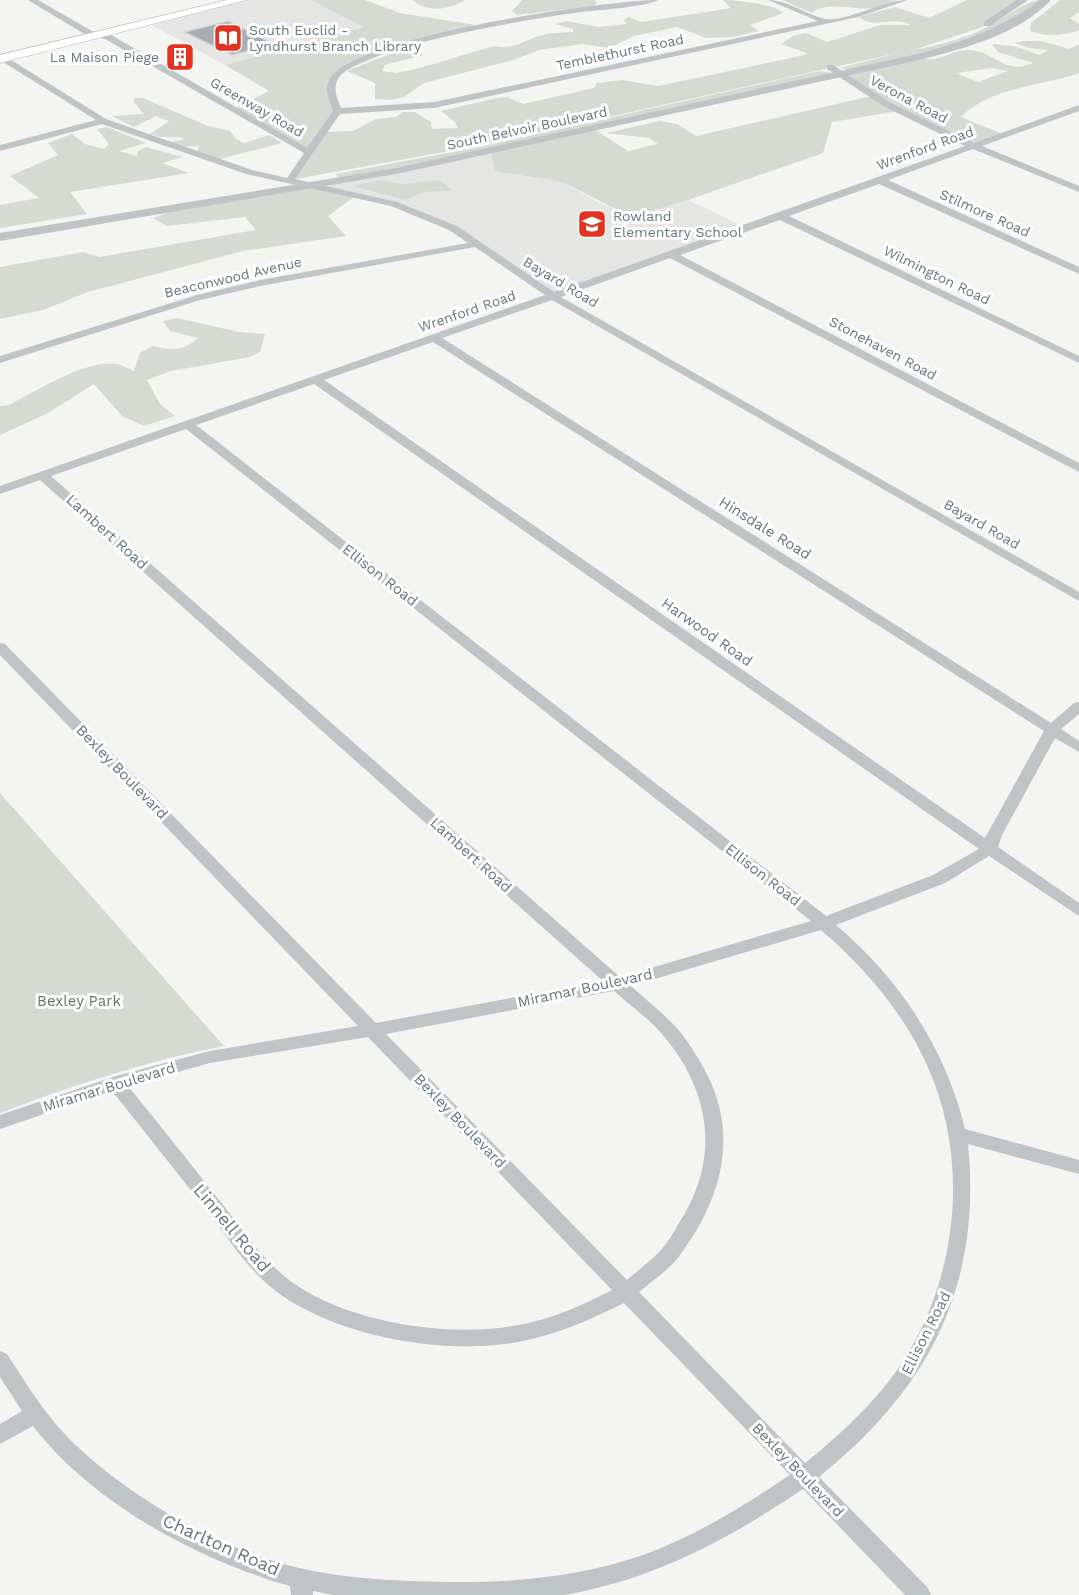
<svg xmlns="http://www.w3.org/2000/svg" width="1079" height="1595" viewBox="0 0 1079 1595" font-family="'Work Sans',sans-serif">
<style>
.built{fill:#e5e5e3}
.green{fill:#d6dbd1;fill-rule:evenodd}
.building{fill:#a5afb3;stroke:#d5d5d3;stroke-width:1.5}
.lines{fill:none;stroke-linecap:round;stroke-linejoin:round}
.secondary-casing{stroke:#b1b8bb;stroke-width:1}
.minor{fill:#bfc4c6;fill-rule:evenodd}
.tertiary{fill:#bfc4c6;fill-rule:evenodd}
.secondary{fill:#fff;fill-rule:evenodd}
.labels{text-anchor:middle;stroke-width:6;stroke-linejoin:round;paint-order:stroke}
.far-poi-label{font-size:14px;fill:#637881;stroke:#fff;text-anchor:start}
.far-street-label{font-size:14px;fill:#637881;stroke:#fff}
.street-label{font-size:15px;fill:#637881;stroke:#fff}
.park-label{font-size:15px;fill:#697861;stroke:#fff}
.near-street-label{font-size:18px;fill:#637881;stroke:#fff}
</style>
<rect width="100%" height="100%" fill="#f4f4f0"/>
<path class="built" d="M 241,0 L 311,0 L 364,27 L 225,65 L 148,23 Z
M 491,152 L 496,171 L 563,182 L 596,201 L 631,217 L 688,200 L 747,228 L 554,297 L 477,244 L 422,214 L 312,185 Z"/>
<path class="green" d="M 311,0 L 365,0 L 400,13 L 476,25 L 416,40 L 339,73 L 332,81 L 337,111 L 324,132 L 353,131 L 376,119 L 396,117 L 402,112 L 415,112 L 431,122 L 432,129 L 458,128 L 455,122 L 441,111 L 497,98 L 507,97 L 523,104 L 594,88 L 597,83 L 622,80 L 658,86 L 805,55 L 807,53 L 781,44 L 793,36 L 806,33 L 827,42 L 880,25 L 911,25 C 895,15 872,30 859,17 L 895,7 L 929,18 L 967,0 L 1023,0 L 985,26 L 911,51 C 933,46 955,41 975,33 C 995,25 1025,0 1041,0 L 994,31 L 925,53 L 848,70 L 840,68 L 902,52 L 482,145 L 290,180 L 308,152 L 233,109 L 269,91 L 225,65 L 364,27 Z
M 412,0 L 465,0 C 448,10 429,13 412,0 Z
M 522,0 L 594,0 L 597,2 L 594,6 L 517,15 L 512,11 Z
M 723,0 C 735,0 776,4 783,13 L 750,25 L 759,31 L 732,37 L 706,38 L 677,27 L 634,36 L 609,48 L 583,44 L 539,50 L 513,60 L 424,83 L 404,97 L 392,100 L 375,99 L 375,83 L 347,71 L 408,47 L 423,55 L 385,65 L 382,71 L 396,73 L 416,69 L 494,46 C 513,50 522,41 539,36 C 550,32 562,33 573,32 L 573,29 L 555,24 L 567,21 L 598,27 L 627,24 L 624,20 L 628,17 L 642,22 L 731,8 Z
M 782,0 L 898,0 C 891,2 883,6 875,8 C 858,11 827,0 812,13 Z
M 1060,0 L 1079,0 L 1079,12 L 1070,18 L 1079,24 L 1079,30 C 1065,36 1044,37 1030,31 L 1031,23 Z
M 1023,41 L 1042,41 L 1069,49 L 1079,44 L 1079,73 C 1039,87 993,86 961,117 L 1005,135 L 975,146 L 898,111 L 832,122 L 823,153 L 688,200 L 631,217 L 563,182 L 495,171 L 491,152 L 594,129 L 628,151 L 658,144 L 649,138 L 606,133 L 660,121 L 677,124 L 696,136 L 872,96 L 840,75 L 919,57 C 937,65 949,50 967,50 C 993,49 1004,76 1033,63 L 998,52 L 992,44 L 1014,46 L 1040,55 L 1048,50 L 1029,48 L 1015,43 ZM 991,68 L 1008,71 L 978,82 L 956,73 Z
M 819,71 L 833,73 L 475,153 L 340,179 L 336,174 L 479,147 Z
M 135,98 L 143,98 L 208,126 L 230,131 L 236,139 L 244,143 L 269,135 L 282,143 L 216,160 L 197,152 L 199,146 L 180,147 L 169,143 L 184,139 L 182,137 L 160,137 L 150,134 L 169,121 L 156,116 L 134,127 L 112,116 L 144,114 L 133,101 Z
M 107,127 L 146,143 L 119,151 L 137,156 L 138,151 L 146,147 L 183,157 L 162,163 L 189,173 L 70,192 L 87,214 L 0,228 L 0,205 L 39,198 L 10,176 L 58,155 L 48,143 L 72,134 L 85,144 L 104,149 L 109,144 L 97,129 Z
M 379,180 L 403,184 L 440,180 L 452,190 L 424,192 L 405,200 L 353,186 Z
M 312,185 L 357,195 L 328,216 L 346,236 L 243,251 L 88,292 L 43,310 L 0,319 L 0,267 L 83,252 L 99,257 L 256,230 L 245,217 L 167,226 L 153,218 L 173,211 Z
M 177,318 L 239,332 L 265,334 L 260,352 L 250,357 L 171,371 L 147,380 L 160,404 L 175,416 L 144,426 L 122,416 L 94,384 L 46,414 L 0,435 L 0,406 L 9,405 C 36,391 86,359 117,364 C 122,365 129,369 134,371 L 140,353 L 152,346 C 171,351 184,351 198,338 L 170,331 L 163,321 Z
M 0,793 L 224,1046 C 147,1061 73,1085 0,1113 Z"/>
<path class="building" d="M 228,21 L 268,41 L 253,48 L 256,49 L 232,55 L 184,32 Z"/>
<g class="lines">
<g class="secondary-casing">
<path id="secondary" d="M 227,0 L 247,0 L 0,63 L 0,55 Z"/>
</g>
<path class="minor" d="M 28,0 L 38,0 L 92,31 L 111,35 L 307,148 L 333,111 C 330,102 324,90 329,80 C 350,37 606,0 658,0 C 646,7 598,10 581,12 C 543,17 350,47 337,81 C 333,90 338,100 341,108 L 434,102 L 818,21 L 768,0 C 789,0 805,15 826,19 C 846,22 884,0 908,0 L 858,17 L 434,108 L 340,114 L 295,179 L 397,202 L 457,226 L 554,292 L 965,146 L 885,107 L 827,69 L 827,65 L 833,65 L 891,103 L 974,143 L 1079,105 L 1079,111 L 982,146 L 1079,186 L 1079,192 L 973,149 L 888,180 L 1079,267 L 1079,274 L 879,184 L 789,216 L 1079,356 L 1079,363 L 780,220 L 680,255 L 1079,463 L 1079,472 L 670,258 L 561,297 L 1079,592 L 1079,601 L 552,300 L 442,338 L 1051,723 L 1074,703 L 1079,702 L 1079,714 L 1061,729 L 1079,741 L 1079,752 L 1055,738 L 1002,835 L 998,847 L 1079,903 L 1079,916 L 989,856 L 945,883 L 836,925 C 899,978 946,1049 965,1129 L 1079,1160 L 1079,1174 L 968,1144 C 982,1287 929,1388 819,1477 L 928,1588 L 931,1595 L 905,1595 L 803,1489 C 729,1539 653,1580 564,1595 L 333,1595 L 313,1591 L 313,1595 L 291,1595 L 290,1586 C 198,1560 92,1503 33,1426 L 0,1444 L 0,1424 L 22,1411 L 0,1377 L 0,1351 L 7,1354 C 24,1380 41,1408 62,1431 C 117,1491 219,1550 299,1568 C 347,1579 397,1581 447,1582 C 513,1583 580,1577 643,1555 C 696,1536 743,1506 790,1475 L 624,1303 C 590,1320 556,1335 518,1342 C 444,1356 331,1336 272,1288 C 246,1267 228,1238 208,1212 C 176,1171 144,1131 112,1091 L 0,1129 L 0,1115 L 116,1076 L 210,1051 L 358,1026 L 0,655 L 0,643 L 5,644 L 376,1023 L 603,981 L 40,480 L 0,494 L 0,486 L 545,295 L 475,247 L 260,286 L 200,300 L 0,363 L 0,356 L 197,295 L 260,280 L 468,243 L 449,230 L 391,206 L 246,174 L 102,124 L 0,151 L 0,145 L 96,120 L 0,60 L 0,56 L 3,55 L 106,119 L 252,170 L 287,178 L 304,153 L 105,39 L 86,35 ZM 433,342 L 1044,731 L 985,838 L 324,380 ZM 314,384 L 979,849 L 933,875 L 826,916 L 196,425 ZM 186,429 L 802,914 L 811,921 L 620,977 L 51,476 ZM 821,930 C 864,967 903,1012 927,1065 C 971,1162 958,1281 898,1369 C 872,1405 840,1435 805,1463 L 639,1292 C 651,1282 667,1271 677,1259 C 724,1198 742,1129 699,1060 C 691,1047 683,1033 672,1023 C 659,1010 644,998 631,986 ZM 614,991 C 630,1005 648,1018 662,1034 C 711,1091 721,1159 679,1223 C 674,1232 668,1242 661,1250 C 651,1261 638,1270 627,1280 L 386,1034 ZM 368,1037 L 612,1290 C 581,1306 552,1319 518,1325 C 448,1339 340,1322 284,1276 C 258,1254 240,1226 219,1200 C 189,1162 159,1124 128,1086 L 210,1063 Z"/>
<path class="tertiary" d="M 1017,0 L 1028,0 L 990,26 L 984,26 L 984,22 Z
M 1040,0 L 1051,0 C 1018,35 963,49 919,60 L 396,174 L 0,241 L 0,233 L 396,168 L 918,54 C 962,42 1003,28 1040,0 Z"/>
<use href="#secondary" class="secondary"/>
</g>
<defs>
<g id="library-square" transform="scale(1.5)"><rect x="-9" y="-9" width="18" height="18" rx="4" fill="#e43120" stroke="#fff"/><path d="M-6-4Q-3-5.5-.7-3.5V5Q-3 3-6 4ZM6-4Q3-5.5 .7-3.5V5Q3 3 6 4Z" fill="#fff"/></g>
<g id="building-square" transform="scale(1.5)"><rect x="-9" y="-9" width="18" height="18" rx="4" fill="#e43120" stroke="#fff"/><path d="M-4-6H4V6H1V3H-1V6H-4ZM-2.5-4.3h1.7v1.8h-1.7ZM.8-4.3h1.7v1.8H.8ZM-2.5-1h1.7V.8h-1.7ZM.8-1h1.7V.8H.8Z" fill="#fff"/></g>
<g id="school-square" transform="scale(1.5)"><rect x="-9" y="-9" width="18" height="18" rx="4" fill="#e43120" stroke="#fff"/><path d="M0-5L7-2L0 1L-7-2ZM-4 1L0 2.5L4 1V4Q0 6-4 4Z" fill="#fff"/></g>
</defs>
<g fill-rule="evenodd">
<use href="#library-square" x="228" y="38"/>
<use href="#building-square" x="180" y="57"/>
<use href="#school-square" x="592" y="224"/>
</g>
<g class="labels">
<g class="far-poi-label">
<text x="249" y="35">South Euclid -<tspan x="249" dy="16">Lyndhurst Branch Library</tspan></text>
<text x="159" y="62" text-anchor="end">La Maison Piege</text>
<text x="613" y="221">Rowland<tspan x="613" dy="16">Elementary School</tspan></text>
</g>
<g class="far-street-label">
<text transform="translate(620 52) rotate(-12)" y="5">Temblethurst Road</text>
<text transform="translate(909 99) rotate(28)" y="5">Verona Road</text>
<text transform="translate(257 107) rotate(30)" y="5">Greenway Road</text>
<text transform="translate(527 128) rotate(-12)" y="5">South Belvoir Boulevard</text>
<text transform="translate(925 148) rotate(-20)" y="5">Wrenford Road</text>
<text transform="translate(985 213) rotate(24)" y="5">Stilmore Road</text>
<text transform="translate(937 275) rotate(26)" y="5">Wilmington Road</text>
<text transform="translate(233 277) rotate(-13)" y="5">Beaconwood Avenue</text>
<text transform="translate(561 282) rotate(31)" y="5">Bayard Road</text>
<text transform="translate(467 311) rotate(-19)" y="5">Wrenford Road</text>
<text transform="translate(883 348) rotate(28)" y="5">Stonehaven Road</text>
<text transform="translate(982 524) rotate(30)" y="5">Bayard Road</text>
</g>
<g class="street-label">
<text transform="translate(765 528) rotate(32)" y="5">Hinsdale Road</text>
<text transform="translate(107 532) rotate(42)" y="5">Lambert Road</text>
<text transform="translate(380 575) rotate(38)" y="5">Ellison Road</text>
<text transform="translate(707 632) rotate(35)" y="5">Harwood Road</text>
<text transform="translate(122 772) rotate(46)" y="5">Bexley Boulevard</text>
<text transform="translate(471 855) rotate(42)" y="5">Lambert Road</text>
<text transform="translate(763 875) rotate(38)" y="5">Ellison Road</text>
<text transform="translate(585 988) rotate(-12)" y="5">Miramar Boulevard</text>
<text transform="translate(109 1087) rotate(-17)" y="5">Miramar Boulevard</text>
<text transform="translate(460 1121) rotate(46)" y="5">Bexley Boulevard</text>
<text transform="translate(926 1333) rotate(-63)" y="5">Ellison Road</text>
<text transform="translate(798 1470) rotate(46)" y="5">Bexley Boulevard</text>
</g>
<g class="park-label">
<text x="79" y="1006">Bexley Park</text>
</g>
<g class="near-street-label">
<text transform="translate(232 1228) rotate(50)" y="6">Linnell Road</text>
<text transform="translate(221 1545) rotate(24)" y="6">Charlton Road</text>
</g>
</g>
</svg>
